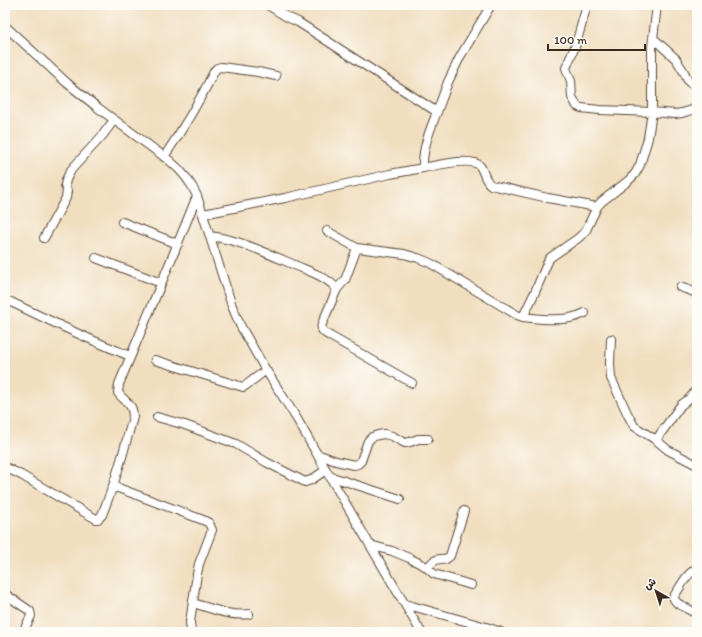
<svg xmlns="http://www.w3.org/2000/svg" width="702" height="637" viewBox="0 0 702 637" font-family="Itim,'Playpen Sans Arabic',sans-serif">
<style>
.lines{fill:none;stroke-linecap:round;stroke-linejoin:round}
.minor-casing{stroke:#564536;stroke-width:10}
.minor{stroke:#fff;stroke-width:8}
</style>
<rect width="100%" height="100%" fill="#fdfcf7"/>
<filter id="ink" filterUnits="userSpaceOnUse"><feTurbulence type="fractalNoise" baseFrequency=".025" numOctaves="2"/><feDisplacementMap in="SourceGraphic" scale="8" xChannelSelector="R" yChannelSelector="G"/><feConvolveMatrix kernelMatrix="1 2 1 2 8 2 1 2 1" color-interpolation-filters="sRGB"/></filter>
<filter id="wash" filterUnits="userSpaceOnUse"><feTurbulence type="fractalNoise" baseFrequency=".012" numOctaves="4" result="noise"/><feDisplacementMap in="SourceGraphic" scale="16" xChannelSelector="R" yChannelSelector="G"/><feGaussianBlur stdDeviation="0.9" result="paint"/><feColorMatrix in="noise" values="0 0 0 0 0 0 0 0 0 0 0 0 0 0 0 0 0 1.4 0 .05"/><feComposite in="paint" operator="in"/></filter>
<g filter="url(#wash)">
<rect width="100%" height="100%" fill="#f1debf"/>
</g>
<g filter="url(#ink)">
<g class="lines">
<g class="minor-casing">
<path id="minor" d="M 268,5 L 287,17 L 298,22 L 437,112 C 430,130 422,149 423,168 C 434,166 472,156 480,166 C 485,173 484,180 491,185 L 548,198 L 597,207
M 587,5 L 576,44 L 566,68 L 567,71 L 571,81 L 572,97 L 577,106 L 581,108 L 600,110 L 652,112 L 675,114 L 682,113 L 692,110 L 697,107
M 5,26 L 67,83 L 97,107 L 170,161 C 182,171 191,182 197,196 L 232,306 L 240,325 L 264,367 L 297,419 L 326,470 L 421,632
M 653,38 L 676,59 L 684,72 L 688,81 L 690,83 L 697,82
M 437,112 L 448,82 L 460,57 L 491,5
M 164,157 C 183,129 200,100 215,70 L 217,68 L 221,67 L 258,72 L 276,76
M 203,214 L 285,198 L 390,174 L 423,168
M 122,222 L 178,244
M 327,231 L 357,248
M 210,236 C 240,240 269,254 297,266 C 311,272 327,277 337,289 L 345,280 L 357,248 L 404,254 L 418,258 L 430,263 L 497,303 L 517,315 L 523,317 L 535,292 L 549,259 L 551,257 L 577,239 L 585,232 L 597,207 L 601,202 L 628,181 L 635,174 L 640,165 L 648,138 L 652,112 L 652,47 L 657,5
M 44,238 L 66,198 L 67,191 L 65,185 L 66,180 L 71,170 L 102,136 L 114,120
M 96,258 L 161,283
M 680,287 L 697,293
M 337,289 L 322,324 C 320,331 325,333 330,336 L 412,383
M 11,302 C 50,321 90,340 130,356
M 523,317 C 538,319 555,321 570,318 C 576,317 581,315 585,313
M 611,339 L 610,363 L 611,378 L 628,415 L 634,426 L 656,440
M 155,360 L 243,387 L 245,386 L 266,370
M 697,389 L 689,399 L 681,405 L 656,440 L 668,450 L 697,465
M 157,417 L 185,425 L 236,444 L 266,462 L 305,482 L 311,480 L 326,470
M 317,454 L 336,461 L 354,465 L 358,464 L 361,461 L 368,441 L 372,437 L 378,435 L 384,434 L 392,436 L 405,443 L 410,442 L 418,439 L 428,439
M 5,471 L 7,468 L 21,475 L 96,519 L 98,519 L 102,515 L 113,486 L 203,520 L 209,523 L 212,530 L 199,564 L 197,574 L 190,622 L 191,632
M 329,476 L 400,499
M 113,486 L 122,457 L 133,417 C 133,403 125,402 118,393 L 119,384 L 171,260 L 197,196
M 370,545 L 392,551 L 409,558 L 425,566 L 434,574 L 471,585
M 428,568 C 432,560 438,558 446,559 L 450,556 L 464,511
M 697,569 C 686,573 681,587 674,596 L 674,599 L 677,603 L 697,614
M 5,594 L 30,611 L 31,616 L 23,632
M 193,603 C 210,608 231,617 249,614
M 405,604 L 486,627 L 501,632"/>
</g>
<use href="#minor" class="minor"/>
</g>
</g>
<rect width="702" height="637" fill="none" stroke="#fdfcf7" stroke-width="20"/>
<g transform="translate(656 591) rotate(321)" stroke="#fdfcf7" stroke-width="3" paint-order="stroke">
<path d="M0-3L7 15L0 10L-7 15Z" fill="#3b2a1e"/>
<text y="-6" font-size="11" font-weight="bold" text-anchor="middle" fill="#3b2a1e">ش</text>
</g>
<path d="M548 44v6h97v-6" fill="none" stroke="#3b2a1e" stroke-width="2"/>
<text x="554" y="44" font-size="12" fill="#3b2a1e" stroke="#fdfcf7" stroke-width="3" paint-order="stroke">100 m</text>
</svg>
